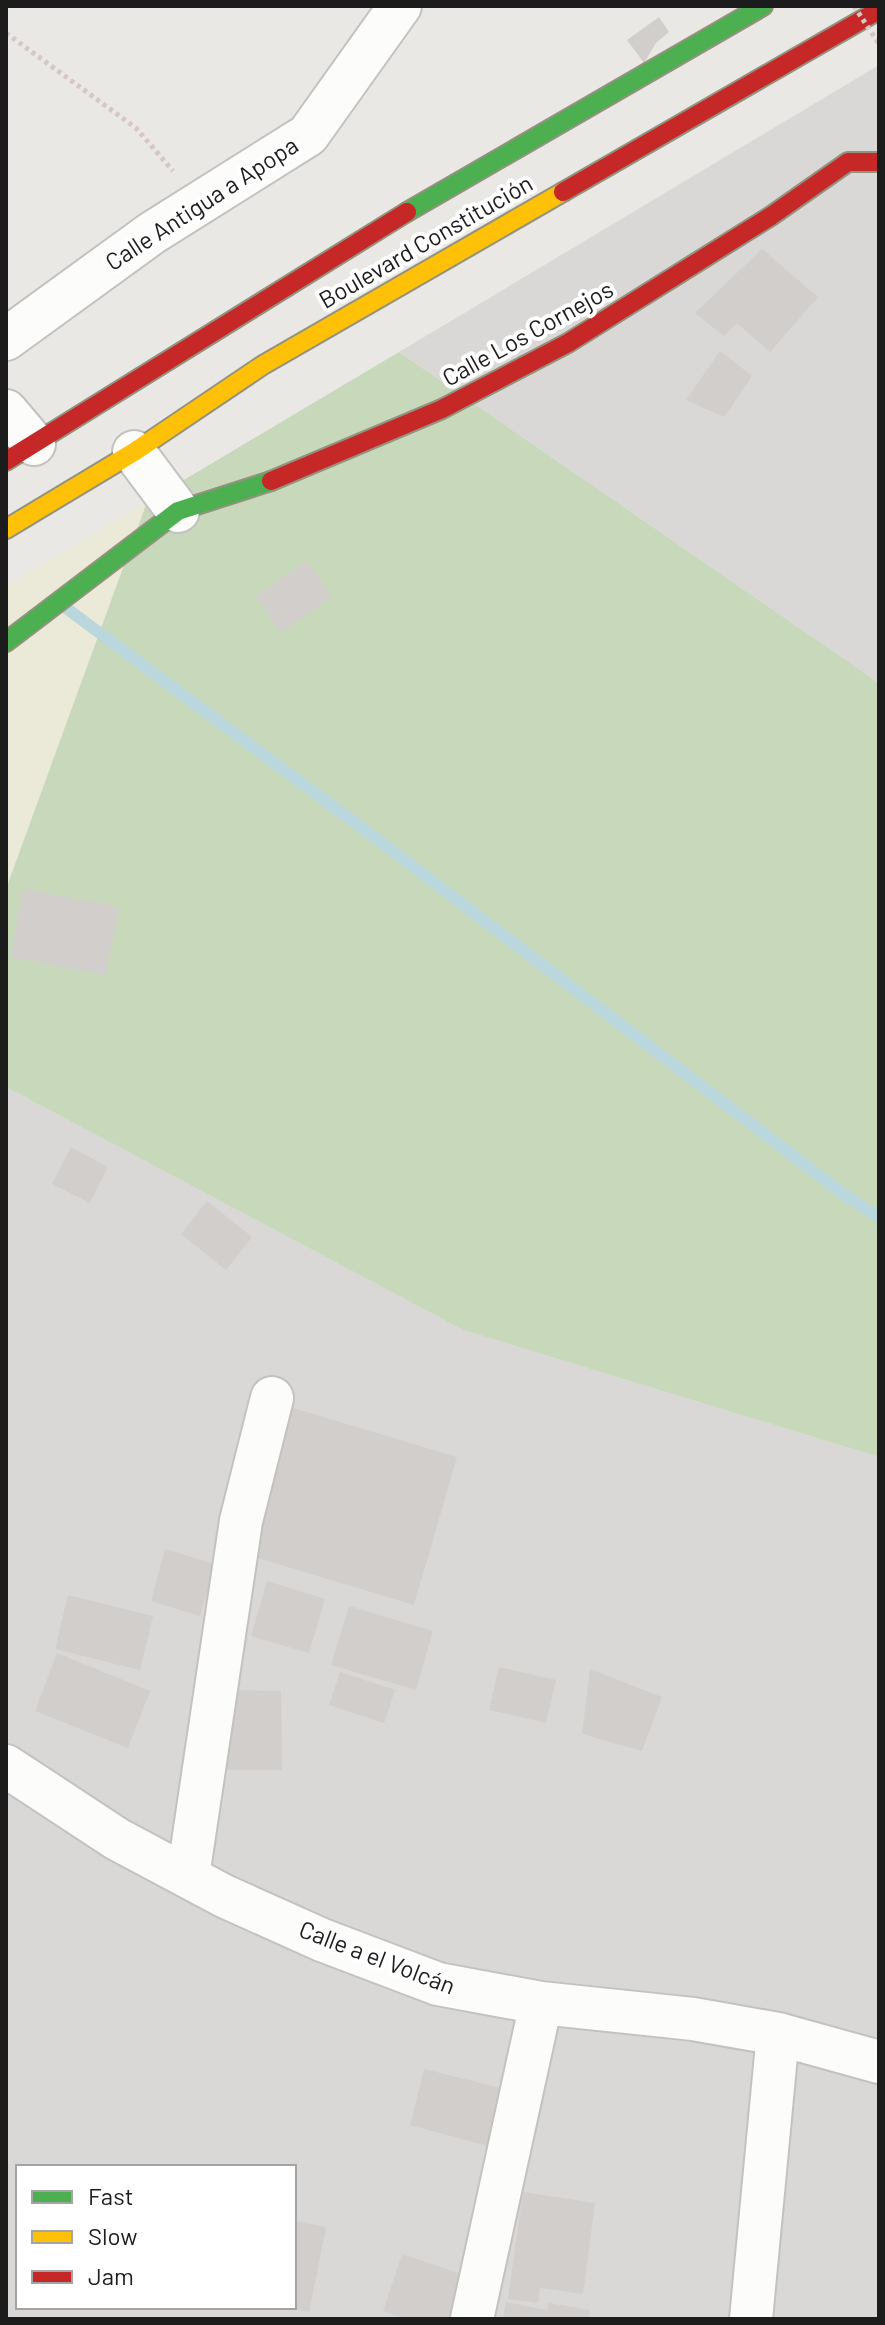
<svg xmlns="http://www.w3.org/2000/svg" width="885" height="2325" viewBox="0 0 885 2325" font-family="Barlow,sans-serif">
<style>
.residential{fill:#d9d8d6;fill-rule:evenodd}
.farmland{fill:#ebead8}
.forest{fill:#c7d8bb}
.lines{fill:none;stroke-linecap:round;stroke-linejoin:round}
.stream{stroke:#b9d7dd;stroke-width:12}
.building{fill:#d1cecc}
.street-casing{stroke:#c3c2c1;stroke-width:46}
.fast-casing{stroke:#93927e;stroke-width:22}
.slow-casing{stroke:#93927e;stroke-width:22}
.jam-casing{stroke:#93927e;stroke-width:22}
.path{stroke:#d5c7c5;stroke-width:5;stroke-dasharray:4 4;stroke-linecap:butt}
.street{stroke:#fcfcfb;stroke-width:42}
.fast{stroke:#4caf50;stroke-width:18}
.slow{stroke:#ffc107;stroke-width:18}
.jam{stroke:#c62828;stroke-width:18}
.path-bridge{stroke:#d5c7c5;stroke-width:5;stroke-dasharray:4 4;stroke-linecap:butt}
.labels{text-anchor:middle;stroke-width:8;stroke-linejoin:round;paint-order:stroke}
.street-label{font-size:24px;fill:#1c1c1c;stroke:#fff}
</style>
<rect width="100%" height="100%" fill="#eae8e5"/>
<path class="residential" d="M 879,65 L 879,683 L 399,352 Z
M 6,1087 L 463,1330 L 879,1457 L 879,2319 L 6,2319 ZM 18,2167 L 294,2167 L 294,2307 L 18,2307 Z"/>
<path class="farmland" d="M 147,502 L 6,890 L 6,586 Z"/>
<path class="forest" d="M 399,352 L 879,683 L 879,1457 L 463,1330 L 6,1087 L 6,889 L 147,502 Z"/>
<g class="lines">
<path class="stream" d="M 66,608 L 381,842 L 846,1196 L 879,1217"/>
</g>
<path class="building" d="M 659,17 L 669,32 L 656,43 L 644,63 L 627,40 Z
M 762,249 L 818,297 L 770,352 L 737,323 L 724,336 L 695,313 Z
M 720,351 L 752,376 L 724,417 L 686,400 Z
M 307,561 L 332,597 L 281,632 L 256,596 Z
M 23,889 L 119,907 L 106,975 L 11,957 Z
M 71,1147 L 108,1167 L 90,1203 L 52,1184 Z
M 207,1201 L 252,1237 L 226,1270 L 181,1234 Z
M 287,1406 L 457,1457 L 414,1605 L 244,1554 Z
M 165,1549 L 215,1564 L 200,1616 L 151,1601 Z
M 267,1581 L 325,1599 L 309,1653 L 251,1636 Z
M 68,1595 L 153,1616 L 140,1670 L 55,1649 Z
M 349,1606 L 433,1631 L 416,1690 L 331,1665 Z
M 57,1653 L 150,1691 L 128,1748 L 35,1711 Z
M 499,1667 L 556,1680 L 546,1723 L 489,1710 Z
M 590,1669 L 662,1697 L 642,1751 L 582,1734 Z
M 340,1672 L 395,1690 L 384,1723 L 329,1705 Z
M 223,1690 L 281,1691 L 282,1770 L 223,1770 Z
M 424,2069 L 509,2090 L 495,2148 L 410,2125 Z
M 523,2192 L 595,2203 L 583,2294 L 540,2288 L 538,2303 L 508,2299 Z
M 294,2221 L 326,2227 L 309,2312 L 294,2309 Z
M 402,2254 L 473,2278 L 459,2319 L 406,2319 L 383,2311 Z
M 506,2302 L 547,2310 L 549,2303 L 590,2310 L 589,2319 L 503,2319 Z"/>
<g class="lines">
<g class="street-casing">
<path id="street" d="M 6,339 L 152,233 L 308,135 L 400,6
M 6,411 L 34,444
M 134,452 L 178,511
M 6,1766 L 117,1839 L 224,1896 L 322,1940 L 438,1984 L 541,2003 L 693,2019 L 778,2034 L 879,2062
M 188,1876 L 241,1521 L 272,1398
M 472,2319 L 541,2003
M 751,2319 L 778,2034"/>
</g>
<g class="fast-casing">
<path id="fast" d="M 407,212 L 763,6
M 6,642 L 178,511 L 271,481"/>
</g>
<g class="slow-casing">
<path id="slow" d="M 6,529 L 134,452 L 263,365 L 563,192"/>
</g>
<g class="jam-casing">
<path id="jam" d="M 563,192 L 879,10
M 6,461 L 407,212
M 271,481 L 442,409 L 568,343 L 771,216 L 848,162 L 879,162"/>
</g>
<path class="path" d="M 6,33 L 136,128 L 173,171"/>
<use href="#street" class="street"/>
<use href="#fast" class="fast"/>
<use href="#slow" class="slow"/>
<use href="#jam" class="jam"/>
<path class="path-bridge" d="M 854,6 L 879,44"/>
</g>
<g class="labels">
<g class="street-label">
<text transform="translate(202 204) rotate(-33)" y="8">Calle Antigua a Apopa</text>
<text transform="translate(426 242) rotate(-30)" y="8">Boulevard Constitución</text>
<text transform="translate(528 334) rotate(-29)" y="8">Calle Los Cornejos</text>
<text transform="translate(377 1958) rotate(21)" y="8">Calle a el Volcán</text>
</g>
</g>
<rect width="885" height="2325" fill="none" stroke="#1c1c1c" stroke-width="16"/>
<rect x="16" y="2165" width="280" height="144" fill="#ffffff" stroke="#a4a4a4" stroke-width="2"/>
<rect x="32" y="2191" width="40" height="12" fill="#4caf50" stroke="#a4a4a4" stroke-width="2"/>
<text x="88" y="2205" font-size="24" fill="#1c1c1c">Fast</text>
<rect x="32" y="2231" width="40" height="12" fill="#ffc107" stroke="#a4a4a4" stroke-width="2"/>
<text x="88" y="2245" font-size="24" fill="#1c1c1c">Slow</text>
<rect x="32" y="2271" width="40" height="12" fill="#c62828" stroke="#a4a4a4" stroke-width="2"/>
<text x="88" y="2285" font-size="24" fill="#1c1c1c">Jam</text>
</svg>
